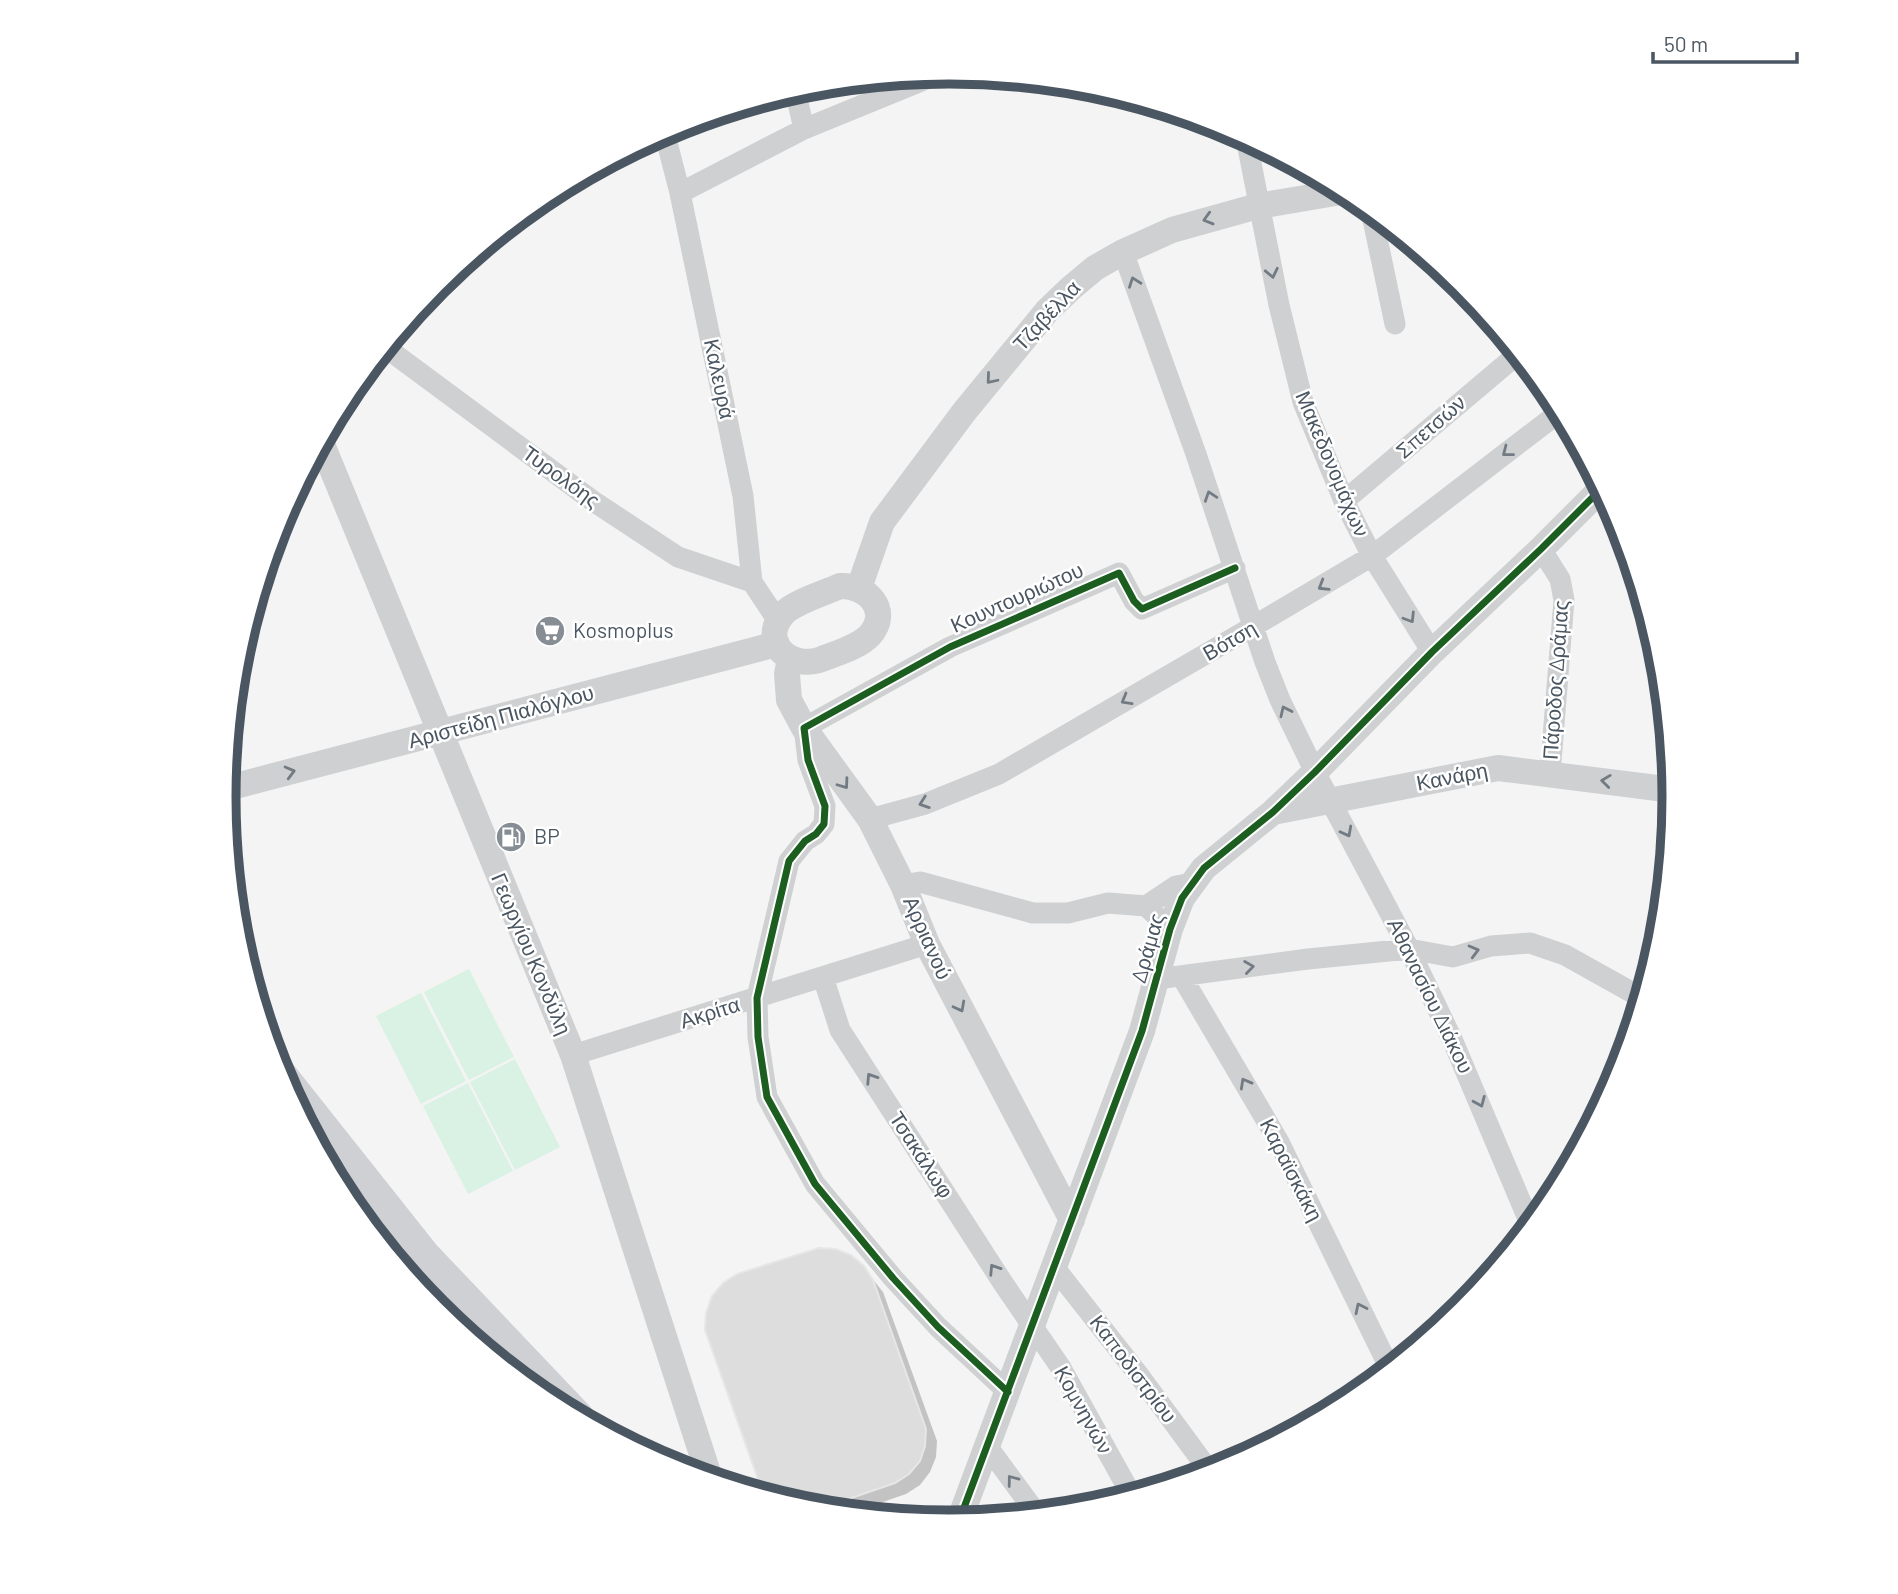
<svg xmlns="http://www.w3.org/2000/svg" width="1898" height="1594" viewBox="0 0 1898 1594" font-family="Barlow,sans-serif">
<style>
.green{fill:#d9f2e3}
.shadow{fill:#0003}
.building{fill:#ddddde;stroke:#e5e6e7;stroke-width:2}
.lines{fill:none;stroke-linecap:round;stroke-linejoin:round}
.minor{stroke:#ced0d2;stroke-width:21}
.tertiary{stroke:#ced0d2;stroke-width:26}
.secondary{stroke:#ced0d4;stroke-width:32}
.cycleway-casing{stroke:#fff;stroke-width:11}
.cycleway{stroke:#1b5e20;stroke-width:7}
.oneway{stroke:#727b83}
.labels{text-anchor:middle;stroke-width:5;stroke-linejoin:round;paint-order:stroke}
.street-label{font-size:21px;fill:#4a5661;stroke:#fff}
.poi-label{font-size:21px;fill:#4a5661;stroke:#fff;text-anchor:start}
.rim{fill:none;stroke:#4a5661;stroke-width:9}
</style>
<rect width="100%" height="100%" fill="#f4f4f4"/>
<path class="green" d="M 469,969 L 514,1057 L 469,1080 L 424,992 Z
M 421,993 L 466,1081 L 421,1104 L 376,1016 Z
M 515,1059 L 560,1147 L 515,1170 L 470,1082 Z
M 468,1083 L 513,1171 L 468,1194 L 423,1106 Z"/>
<path class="shadow" d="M 863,1267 L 883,1292 L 937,1441 L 936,1457 L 930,1472 L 920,1485 L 906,1494 L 851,1513 L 807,1508 L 774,1498 Z"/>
<path class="building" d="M 819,1248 L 836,1249 L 851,1255 L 864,1266 L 873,1280 L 926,1429 L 925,1446 L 920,1461 L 909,1474 L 895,1483 L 819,1509 L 807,1508 L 772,1498 L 758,1479 L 705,1330 L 706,1313 L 712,1296 L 723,1283 L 737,1274 Z"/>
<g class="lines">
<path class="minor" d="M 795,90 L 804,129
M 664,131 L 680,193 L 743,496 L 752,582 L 778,621
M 1246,138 L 1279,305 L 1303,402 L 1344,501 L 1372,556 L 1432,652
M 680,193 L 804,129 L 941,73
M 1371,210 L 1395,324
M 1123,252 L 1196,454 L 1265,662 L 1280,700 L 1315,772 L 1409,949 L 1452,1039 L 1531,1226
M 385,347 L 593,501 L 678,557 L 752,582
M 1344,501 L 1519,353
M 1541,549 L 1560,579 L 1564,600 L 1550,774
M 870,819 L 925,804 L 999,774 L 1254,626 L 1372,556 L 1561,411
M 903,885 L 920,882 L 1033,913 L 1068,913 L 1108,903 L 1146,906 L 1170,929
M 1146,906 L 1176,886 L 1192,883
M 823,977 L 840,1030 L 1003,1283 L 1061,1368 L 1132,1496
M 1182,977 L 1279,1142 L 1390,1369
M 1157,979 L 1308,959 L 1409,949 L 1453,957 L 1491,946 L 1530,943 L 1565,955 L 1642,998
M 573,1055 L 927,944
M 1054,1267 L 1138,1374 L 1210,1472
M 403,1269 L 424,1255
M 1008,1392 L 938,1327 L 893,1278 L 815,1184 L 767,1097 L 758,1037 L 757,998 L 789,861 L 805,841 L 816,834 L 824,824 L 825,806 L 808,760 L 804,728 L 950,647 L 1119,573 L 1134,601 L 1142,609 L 1235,568
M 987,1446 L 1037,1514"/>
<path class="tertiary" d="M 321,442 L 573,1055 L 710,1479
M 840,586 C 868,585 891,611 870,635 C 859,647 837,653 822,659 C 790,671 759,642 783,614 C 794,602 825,593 840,586 Z
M 859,588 L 882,522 L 964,412 L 1047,311 L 1071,288 L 1095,268 L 1123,252 L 1172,230 L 1258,206 L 1347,191
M 790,659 L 787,674 L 789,700 L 804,728 L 870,819 L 903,885 L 927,944 L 1072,1220
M 224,789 L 777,644
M 1273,812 L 1498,768 L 1673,790
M 959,1521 L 1142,1031 L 1170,929 L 1182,898 L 1204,868 L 1273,812 L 1315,772 L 1432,652 L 1541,549 L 1602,488"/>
<path class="secondary" d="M 278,1071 L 424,1255 L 578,1417"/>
<g class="cycleway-casing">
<path id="cycleway" d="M 1008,1392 L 938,1327 L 893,1278 L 815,1184 L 767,1097 L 758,1037 L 757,998 L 789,861 L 805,841 L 816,834 L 824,824 L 825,806 L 808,760 L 804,728 L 950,647 L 1119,573 L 1134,601 L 1142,609 L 1235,568
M 959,1521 L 1142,1031 L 1170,929 L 1182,898 L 1204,868 L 1273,812 L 1315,772 L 1432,652 L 1541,549 L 1602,488"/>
</g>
<use href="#cycleway" class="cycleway"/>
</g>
<defs><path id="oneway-chevron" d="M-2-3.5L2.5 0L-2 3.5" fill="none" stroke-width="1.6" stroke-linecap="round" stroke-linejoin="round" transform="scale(1.75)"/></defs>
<g class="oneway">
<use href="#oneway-chevron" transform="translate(1208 219) rotate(164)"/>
<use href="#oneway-chevron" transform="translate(1272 273) rotate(78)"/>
<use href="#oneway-chevron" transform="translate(1134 282) rotate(-110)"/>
<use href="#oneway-chevron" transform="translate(991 379) rotate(130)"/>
<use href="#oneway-chevron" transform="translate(1507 452) rotate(142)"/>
<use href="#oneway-chevron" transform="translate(1210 496) rotate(-109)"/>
<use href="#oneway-chevron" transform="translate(1323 586) rotate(149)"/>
<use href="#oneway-chevron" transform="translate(1410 618) rotate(58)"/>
<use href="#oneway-chevron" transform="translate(1126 700) rotate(150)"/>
<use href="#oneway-chevron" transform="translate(1285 711) rotate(-115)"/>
<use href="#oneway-chevron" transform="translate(290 772) rotate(-15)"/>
<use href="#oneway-chevron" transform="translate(1606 781) rotate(-173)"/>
<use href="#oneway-chevron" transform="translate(844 784) rotate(54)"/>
<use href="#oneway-chevron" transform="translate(924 803) rotate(161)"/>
<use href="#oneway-chevron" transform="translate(1347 832) rotate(62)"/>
<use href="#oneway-chevron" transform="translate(1474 951) rotate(-15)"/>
<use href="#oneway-chevron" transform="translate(1249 967) rotate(-8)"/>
<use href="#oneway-chevron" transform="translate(960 1007) rotate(62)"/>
<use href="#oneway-chevron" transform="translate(871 1078) rotate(-123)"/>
<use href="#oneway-chevron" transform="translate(1245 1083) rotate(-119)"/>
<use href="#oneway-chevron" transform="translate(1480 1102) rotate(67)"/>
<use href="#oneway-chevron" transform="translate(994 1269) rotate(-123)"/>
<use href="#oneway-chevron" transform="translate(1360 1308) rotate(-116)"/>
<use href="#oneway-chevron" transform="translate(1012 1480) rotate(-127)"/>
</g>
<defs>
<g id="supermarket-disc" transform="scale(1.575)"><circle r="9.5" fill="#868d94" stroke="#fff"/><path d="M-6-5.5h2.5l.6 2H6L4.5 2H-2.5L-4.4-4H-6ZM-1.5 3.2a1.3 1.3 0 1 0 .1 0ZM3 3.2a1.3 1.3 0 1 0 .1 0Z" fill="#fff"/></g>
<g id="fuel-disc" transform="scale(1.575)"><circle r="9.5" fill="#868d94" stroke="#fff"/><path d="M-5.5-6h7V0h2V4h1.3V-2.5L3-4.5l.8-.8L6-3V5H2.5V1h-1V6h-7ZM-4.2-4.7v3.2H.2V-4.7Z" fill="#fff"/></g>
</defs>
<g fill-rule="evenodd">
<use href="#supermarket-disc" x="550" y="631"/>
<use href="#fuel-disc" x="511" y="837"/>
</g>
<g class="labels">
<g class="street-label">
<text transform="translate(1047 316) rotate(-47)" y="7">Τζαβέλλα</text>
<text transform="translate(719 379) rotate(78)" y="7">Καλευρά</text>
<text transform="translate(1431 427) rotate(-41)" y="7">Σπετσών</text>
<text transform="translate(1332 464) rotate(67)" y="7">Μακεδονομάχων</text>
<text transform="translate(561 477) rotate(36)" y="7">Τυρολόης</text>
<text transform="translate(1017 598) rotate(-24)" y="7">Κουντουριώτου</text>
<text transform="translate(1230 641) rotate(-30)" y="7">Βότση</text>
<text transform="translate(1556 680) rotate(-86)" y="7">Πάροδος Δράμας</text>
<text transform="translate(501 717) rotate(-15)" y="7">Αριστείδη Πιαλόγλου</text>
<text transform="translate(1452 777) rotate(-11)" y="7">Κανάρη</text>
<text transform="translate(927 938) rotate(66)" y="7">Αρριανού</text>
<text transform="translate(1148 948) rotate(-74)" y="7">Δράμας</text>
<text transform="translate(531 954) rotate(67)" y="7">Γεωργίου Κονδύλη</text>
<text transform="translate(1430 996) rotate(64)" y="7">Αθανασίου Διάκου</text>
<text transform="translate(710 1013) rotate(-17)" y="7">Ακρίτα</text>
<text transform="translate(921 1155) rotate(57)" y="7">Τσακάλωφ</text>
<text transform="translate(1291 1170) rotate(63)" y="7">Καραϊσκάκη</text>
<text transform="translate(1133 1369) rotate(53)" y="7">Καποδιστρίου</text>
<text transform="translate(1083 1410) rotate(61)" y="7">Κομνηνών</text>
</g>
<g class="poi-label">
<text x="573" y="638">Kosmoplus</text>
<text x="534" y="844">BP</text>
</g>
</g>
<path d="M0 0H1898V1594H0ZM236 797a713 713 0 1 1 1426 0a713 713 0 1 1-1426 0Z" fill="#fff" fill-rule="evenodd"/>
<path class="rim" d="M236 797a713 713 0 1 1 1426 0a713 713 0 1 1-1426 0Z"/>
<path d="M1653 52v10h144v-10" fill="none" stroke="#4a5661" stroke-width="3.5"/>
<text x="1664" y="52" font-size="21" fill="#4a5661" stroke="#ffffff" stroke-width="5" paint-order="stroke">50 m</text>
</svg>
